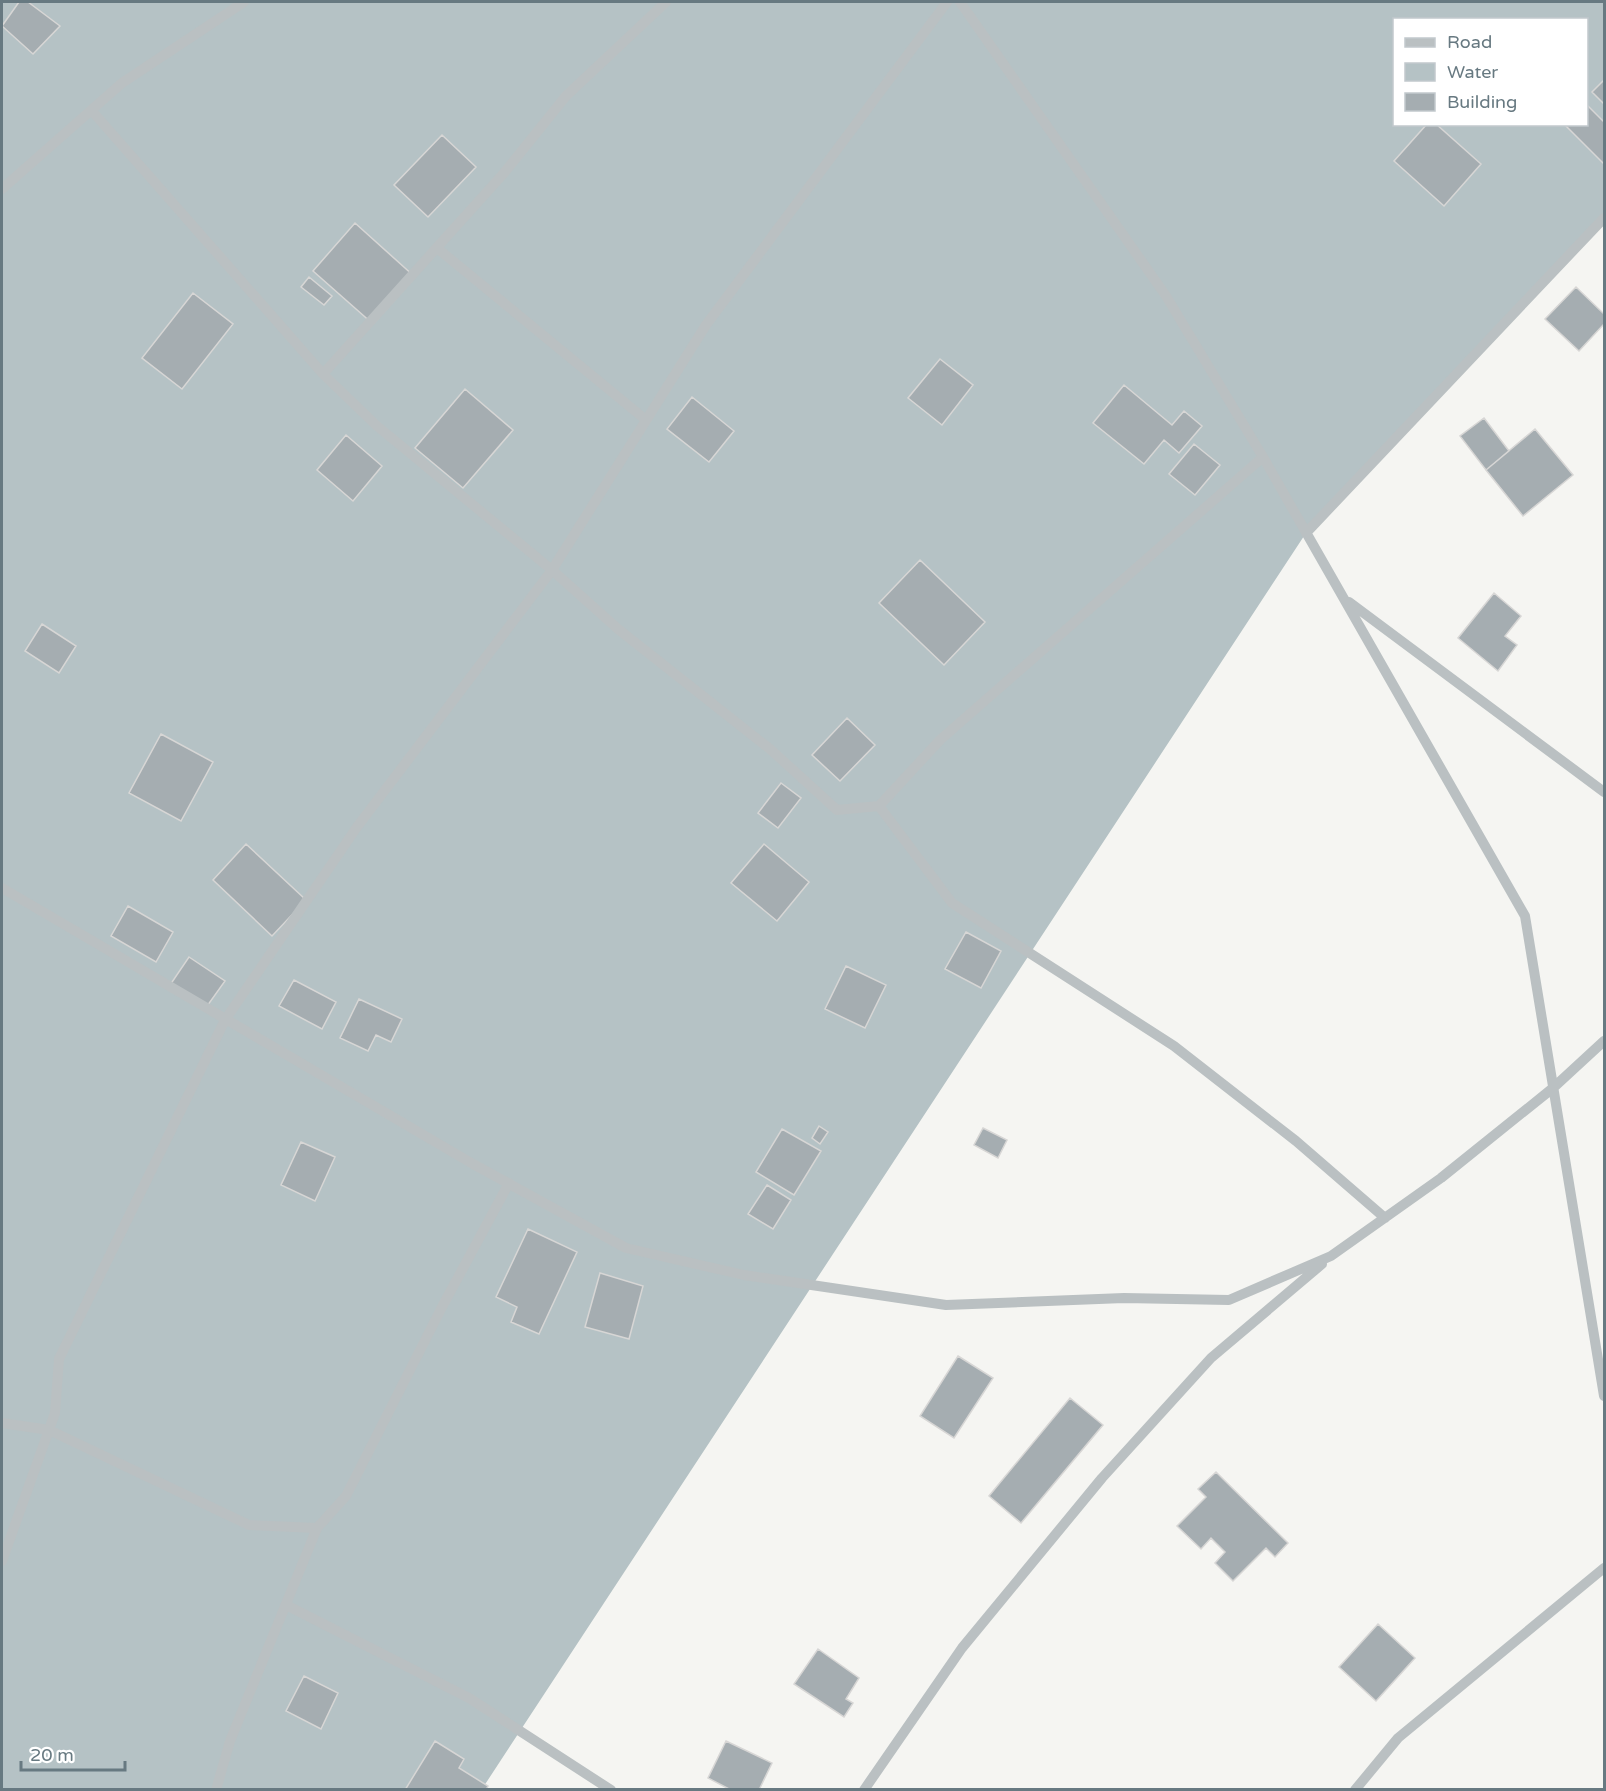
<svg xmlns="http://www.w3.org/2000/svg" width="1606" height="1791" viewBox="0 0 1606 1791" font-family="'Varela Round',sans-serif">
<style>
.water{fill:#b5c2c5;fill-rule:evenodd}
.building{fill:#a5adb1;stroke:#d7d6d5;stroke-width:1.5}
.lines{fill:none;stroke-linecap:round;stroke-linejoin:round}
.minor{stroke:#bac0c2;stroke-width:10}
</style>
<rect width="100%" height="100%" fill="#f5f5f2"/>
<path class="water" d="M 2,2 L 1604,2 L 1604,218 L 1306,533 L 482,1789 L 2,1790 ZM 1394,20 L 1586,20 L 1586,124 L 1394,124 Z"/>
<path class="building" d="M 19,2 L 28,2 L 60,26 L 33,54 L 2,26 Z
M 1604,80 L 1604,104 L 1592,92 Z
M 1586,104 L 1604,122 L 1604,164 L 1564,124 L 1586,124 Z
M 1427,124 L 1436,124 L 1481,164 L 1444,206 L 1394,161 Z
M 442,135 L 476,167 L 428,217 L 394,185 Z
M 355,223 L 415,277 L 373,324 L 313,271 Z
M 309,277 L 332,296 L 324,305 L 301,287 Z
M 1576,287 L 1604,314 L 1604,324 L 1579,351 L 1545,319 Z
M 193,293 L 233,324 L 182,389 L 142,358 Z
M 940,359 L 973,385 L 942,425 L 908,398 Z
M 1124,385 L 1172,425 L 1184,411 L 1202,426 L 1179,453 L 1164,440 L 1144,464 L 1093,423 Z
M 465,389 L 513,430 L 463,488 L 415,448 Z
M 692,397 L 734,431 L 709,462 L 667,429 Z
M 1484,418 L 1509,451 L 1486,470 L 1460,436 Z
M 1535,429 L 1573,475 L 1523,516 L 1486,470 Z
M 346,435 L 382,466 L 353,501 L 317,470 Z
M 1194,444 L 1220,465 L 1195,495 L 1169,474 Z
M 920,560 L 985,622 L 944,665 L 879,603 Z
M 1494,593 L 1521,616 L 1505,636 L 1517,645 L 1498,671 L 1458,638 Z
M 42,624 L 76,646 L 59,673 L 25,651 Z
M 847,718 L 875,745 L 840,781 L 812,755 Z
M 161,734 L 213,762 L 181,821 L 129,793 Z
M 781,783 L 801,798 L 778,828 L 758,813 Z
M 246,844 L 306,900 L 272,936 L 213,880 Z
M 764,844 L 809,882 L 777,921 L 731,883 Z
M 128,906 L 173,932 L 156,962 L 111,936 Z
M 966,932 L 1001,951 L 981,988 L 945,969 Z
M 189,957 L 225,981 L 205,1009 L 170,985 Z
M 846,966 L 886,985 L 865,1028 L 825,1009 Z
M 294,980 L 336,1002 L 322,1029 L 279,1006 Z
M 359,999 L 402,1019 L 391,1042 L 376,1035 L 368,1051 L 340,1038 Z
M 819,1126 L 828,1132 L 820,1144 L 812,1138 Z
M 983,1128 L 1007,1140 L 998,1158 L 974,1145 Z
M 782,1129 L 821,1151 L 794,1195 L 756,1172 Z
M 301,1142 L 335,1157 L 315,1201 L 281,1185 Z
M 767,1185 L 791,1200 L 773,1229 L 748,1214 Z
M 528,1229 L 577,1252 L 539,1334 L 511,1322 L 517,1307 L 496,1297 Z
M 600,1273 L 643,1286 L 629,1339 L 585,1327 Z
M 958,1356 L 993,1378 L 954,1438 L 920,1416 Z
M 1070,1398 L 1103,1425 L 1021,1523 L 989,1496 Z
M 1216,1472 L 1288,1543 L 1275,1557 L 1266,1548 L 1233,1581 L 1215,1563 L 1225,1552 L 1211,1538 L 1201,1549 L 1177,1526 L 1206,1497 L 1198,1489 Z
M 1378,1624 L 1415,1658 L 1376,1701 L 1339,1667 Z
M 818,1649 L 859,1678 L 846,1699 L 853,1703 L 844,1717 L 794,1684 Z
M 304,1676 L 338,1693 L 321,1729 L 286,1711 Z
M 435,1741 L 464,1759 L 459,1768 L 488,1786 L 486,1790 L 405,1790 Z
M 726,1741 L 772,1763 L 759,1790 L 731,1790 L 708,1778 Z"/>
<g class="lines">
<path class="minor" d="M 960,2 L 1166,296 L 1263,457 L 1525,916 L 1604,1396
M 92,111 L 323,374 L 377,426 L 552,570 L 618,629 L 770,749 L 837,810 L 879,806 L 940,740 L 1263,457
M 2,189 L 122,83 L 244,2
M 437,248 L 646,420
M 323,374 L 504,173 L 566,96 L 666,2
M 1306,533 L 1604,218
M 1349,602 L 1604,792
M 879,806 L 952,903 L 1174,1046 L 1296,1141 L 1385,1218
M 2,888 L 473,1164 L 626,1248 L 744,1275 L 946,1305 L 1124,1298 L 1229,1300 L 1331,1256 L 1441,1178 L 1553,1088 L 1604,1041
M 2,1423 L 49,1430 L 249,1525 L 317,1528
M 2,1561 L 55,1413 L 59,1359 L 225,1020 L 357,827 L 552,570 L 706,325 L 947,2
M 286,1605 L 469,1698 L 611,1790
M 216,1790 L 230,1741 L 317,1528 L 346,1496 L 442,1307 L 509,1183
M 864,1790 L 962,1648 L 1102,1478 L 1211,1358 L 1322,1264
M 1355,1790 L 1398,1738 L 1604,1568"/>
</g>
<rect width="1606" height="1791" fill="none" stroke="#677981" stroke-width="6"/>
<rect x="1393" y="18" width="195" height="108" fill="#ffffff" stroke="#c2c9cd" stroke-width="1.5"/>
<rect x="1405" y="38" width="30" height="9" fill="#bac0c2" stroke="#c2c9cd" stroke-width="1.5"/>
<text x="1447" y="48" font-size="18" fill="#677981">Road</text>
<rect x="1405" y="63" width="30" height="18" fill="#b5c2c5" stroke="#c2c9cd" stroke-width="1.5"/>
<text x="1447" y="78" font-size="18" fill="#677981">Water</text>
<rect x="1405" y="93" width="30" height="18" fill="#a5adb1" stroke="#c2c9cd" stroke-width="1.5"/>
<text x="1447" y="108" font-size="18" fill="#677981">Building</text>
<path d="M21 1761v9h104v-9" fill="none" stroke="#677981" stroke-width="3"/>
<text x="30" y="1761" font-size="18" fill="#677981" stroke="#ffffff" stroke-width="4.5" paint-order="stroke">20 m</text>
</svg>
